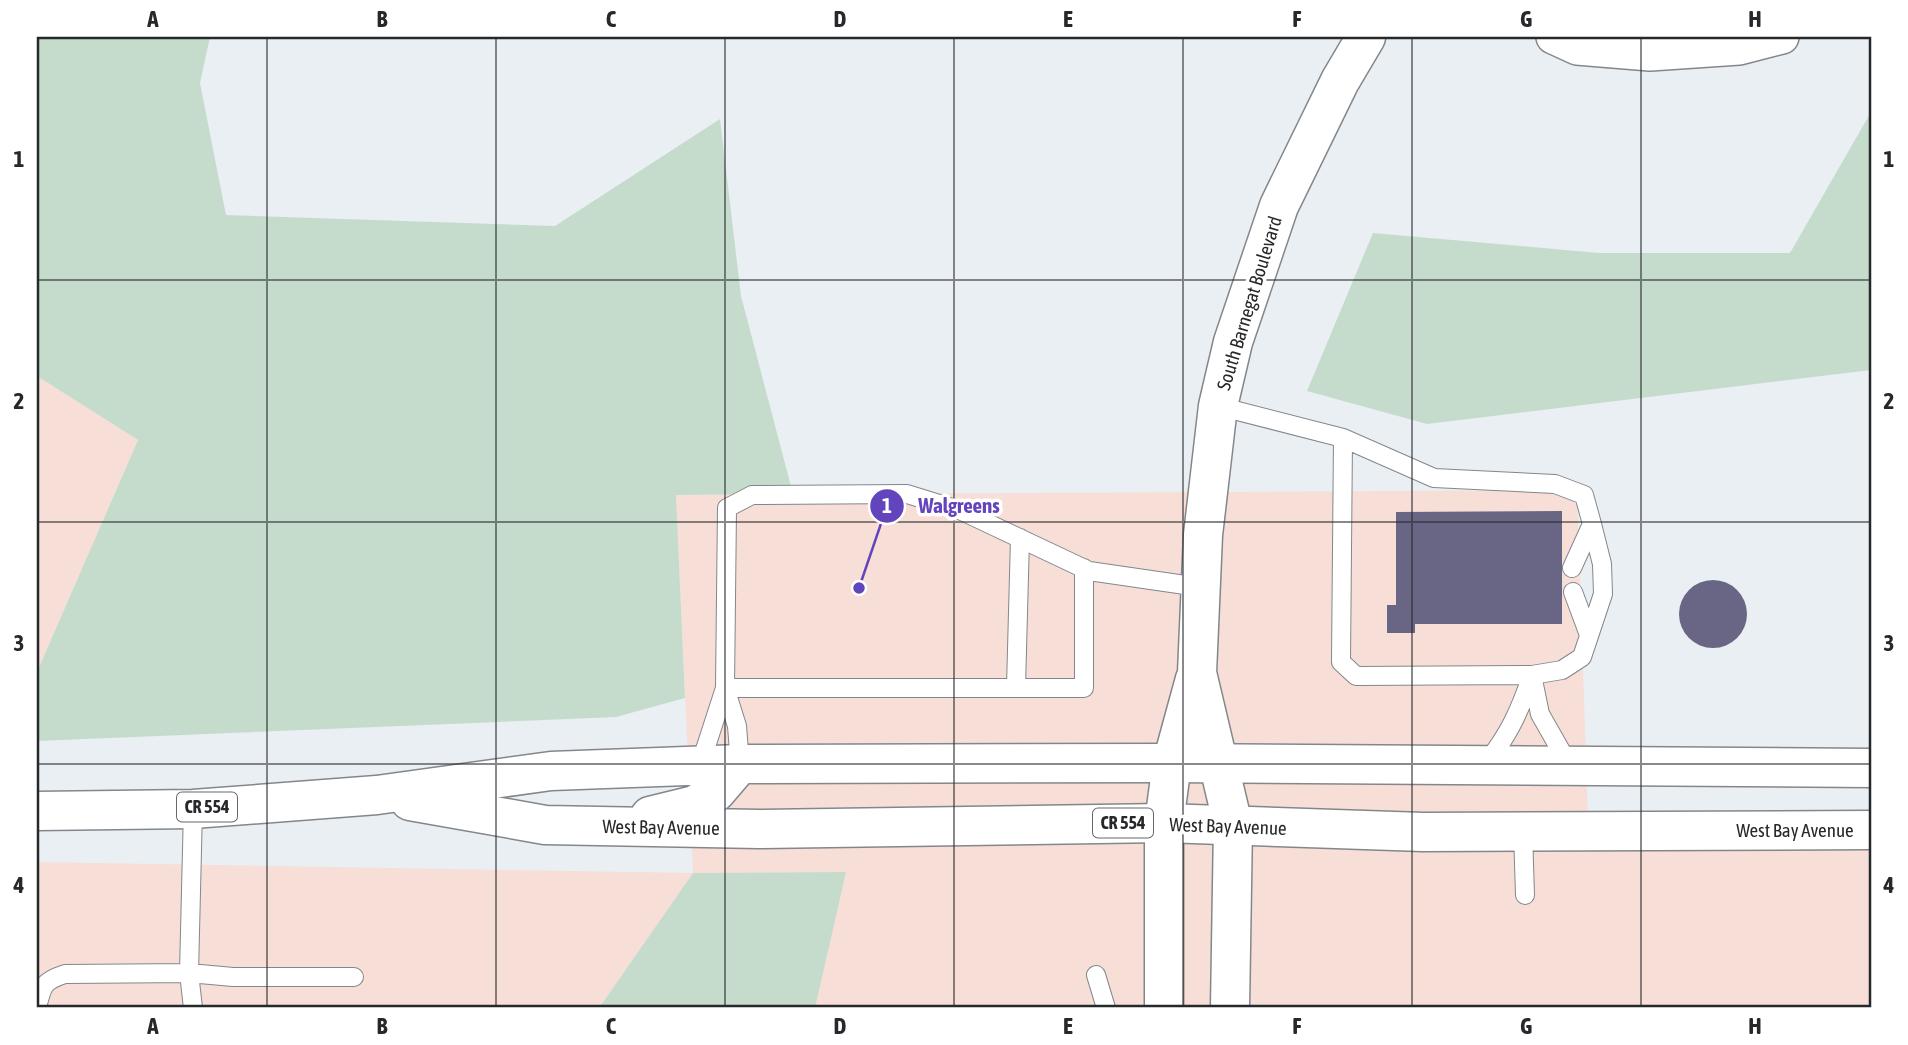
<svg xmlns="http://www.w3.org/2000/svg" width="1908" height="1045" viewBox="0 0 1908 1045" font-family="'Asap Condensed',sans-serif">
<style>
.commercial{fill:#f7ded6}
.green{fill:#c5dccc}
.building{fill:#686684}
.lines{fill:none;stroke-linecap:round;stroke-linejoin:round}
.lane-casing{stroke:#83878c;stroke-width:20}
.street-casing{stroke:#83878c;stroke-width:36}
.secondary-casing{stroke:#83878c;stroke-width:41}
.primary-casing{stroke:#83878c;stroke-width:41}
.lane{stroke:#fff;stroke-width:18}
.street{stroke:#fff;stroke-width:33}
.secondary{stroke:#fff;stroke-width:38}
.primary{stroke:#fff;stroke-width:38}
.grid{fill:none;stroke:#27282b;stroke-width:2;stroke-opacity:0.55}
.labels{text-anchor:middle;stroke-width:7;stroke-linejoin:round;paint-order:stroke}
.shield{fill:#fff;stroke:#68686b;stroke-width:2}
.shield-label{font-size:18px;font-weight:bold;fill:#27282b}
.street-label{font-size:19px;fill:#27282b;stroke:#fff}
.leader{fill:none;stroke:#6244bd;stroke-width:2.5}
.callout-dot{fill:#6244bd;stroke:#fff;stroke-width:2.5}
.mark-label{font-size:21px;text-anchor:middle;font-weight:bold;fill:#fff}
.callout-label{font-size:21px;text-anchor:middle;font-weight:bold;fill:#6244bd;stroke:#fff;stroke-width:7;stroke-linejoin:round;paint-order:stroke}
.neatline{fill:none;stroke:#27282b;stroke-width:2.5}
.grid-label{font-size:23px;text-anchor:middle;font-weight:bold;fill:#27282b}
</style>
<rect width="100%" height="100%" fill="#eaeff4"/>
<path class="commercial" d="M 37,376 L 138,440 L 37,672 Z
M 1577,490 L 1589,847 L 1871,850 L 1871,1008 L 815,1008 L 845,872 L 693,873 L 599,1008 L 37,1008 L 37,862 L 693,873 L 676,495 Z"/>
<path class="green" d="M 37,37 L 210,37 L 200,83 L 226,215 L 555,226 L 720,119 L 741,296 L 793,494 L 676,495 L 685,698 L 616,717 L 37,741 L 37,672 L 138,440 L 37,376 Z
M 1871,112 L 1871,370 L 1427,424 L 1307,391 L 1373,233 L 1599,253 L 1790,253 Z
M 846,872 L 815,1008 L 599,1008 L 693,873 Z"/>
<path class="building" d="M 1562,511 L 1562,624 L 1415,624 L 1415,633 L 1387,633 L 1387,605 L 1396,605 L 1396,512 Z
M1679 614a34 34 0 1 1 68 0a34 34 0 1 1-68 0Z"/>
<g class="lines">
<g class="lane-casing">
<path id="lane" d="M 1218,406 L 1343,438 L 1434,478 L 1555,484 L 1584,495 L 1592,524 L 1572,568
M 1343,438 L 1341,662 L 1356,676 L 1532,675 L 1562,670 L 1582,657 L 1603,594 L 1602,564 L 1592,524
M 1573,592 L 1589,635
M 1532,675 L 1540,714 L 1569,765
M 1016,687 L 1020,538
M 725,688 L 1084,688 L 1084,568
M 740,764 L 737,726 L 725,688 L 727,508 L 752,495 L 907,494 L 962,511 L 1089,571 L 1199,587
M 700,765 L 725,688
M 1485,765 C 1509,734 1519,713 1532,675
M 1523,832 L 1525,895
M 1096,975 L 1106,1008
M 37,1008 C 42,986 43,981 65,974 L 189,973 L 193,809
M 193,1008 L 189,973 L 233,977 L 354,977"/>
</g>
<g class="street-casing">
<path id="street" d="M 1553,37 L 1577,48 L 1650,54 L 1739,48 L 1782,37"/>
</g>
<g class="secondary-casing">
<path id="secondary" d="M 1164,1008 L 1164,823 L 1172,763 L 1195,679
M 1230,1008 L 1233,825 L 1197,673 L 1203,535 L 1218,406 L 1233,342 L 1279,206 L 1340,81 L 1366,37"/>
</g>
<g class="primary-casing">
<path id="primary" d="M 410,801 L 545,825 L 759,829 L 1164,823 L 1423,832 L 1871,830
M 37,811 L 193,809 L 377,795 L 551,771 L 740,764 L 1172,763 L 1871,768
M 650,816 L 695,805 L 716,792 L 740,764"/>
</g>
<use href="#lane" class="lane"/>
<use href="#street" class="street"/>
<use href="#secondary" class="secondary"/>
<use href="#primary" class="primary"/>
</g>
<path class="grid" d="M 267,37 L 267,1008M 496,37 L 496,1008M 725,37 L 725,1008M 954,37 L 954,1008M 1183,37 L 1183,1008M 1412,37 L 1412,1008M 1641,37 L 1641,1008M 37,280 L 1871,280M 37,522 L 1871,522M 37,764 L 1871,764"/>
<g class="labels">
<g class="shield">
<rect x="177" y="792.5" width="60" height="29" rx="5"/>
<rect x="1093" y="808.5" width="60" height="29" rx="5"/>
</g>
<g class="shield-label">
<text x="207" y="813">CR 554</text>
<text x="1123" y="829">CR 554</text>
</g>
<g class="street-label">
<text transform="translate(1249 303) rotate(-73)" y="7">South Barnegat Boulevard</text>
<text transform="translate(1228 826) rotate(2)" y="7">West Bay Avenue</text>
<text transform="translate(661 827) rotate(1)" y="7">West Bay Avenue</text>
<text x="1795" y="837">West Bay Avenue</text>
</g>
</g>
<path class="leader" d="M859 588L887 506"/>
<g class="callout-dot">
<circle cx="859" cy="588" r="7"/>
<circle cx="887" cy="506" r="18"/>
</g>
<g class="mark-label">
<text x="887" y="513">1</text>
</g>
<g class="callout-label">
<text x="959" y="513">Walgreens</text>
</g>
<rect width="1908" height="1045" fill="none" stroke="#ffffff" stroke-width="77"/>
<rect x="38" y="38" width="1832" height="968" class="neatline"/>
<g class="grid-label">
<text x="153" y="27">A</text>
<text x="382" y="27">B</text>
<text x="611" y="27">C</text>
<text x="840" y="27">D</text>
<text x="1068" y="27">E</text>
<text x="1297" y="27">F</text>
<text x="1526" y="27">G</text>
<text x="1755" y="27">H</text>
<text x="19" y="167">1</text>
<text x="1889" y="167">1</text>
<text x="19" y="409">2</text>
<text x="1889" y="409">2</text>
<text x="19" y="651">3</text>
<text x="1889" y="651">3</text>
<text x="19" y="893">4</text>
<text x="1889" y="893">4</text>
<text x="153" y="1034">A</text>
<text x="382" y="1034">B</text>
<text x="611" y="1034">C</text>
<text x="840" y="1034">D</text>
<text x="1068" y="1034">E</text>
<text x="1297" y="1034">F</text>
<text x="1526" y="1034">G</text>
<text x="1755" y="1034">H</text>
</g>
</svg>
